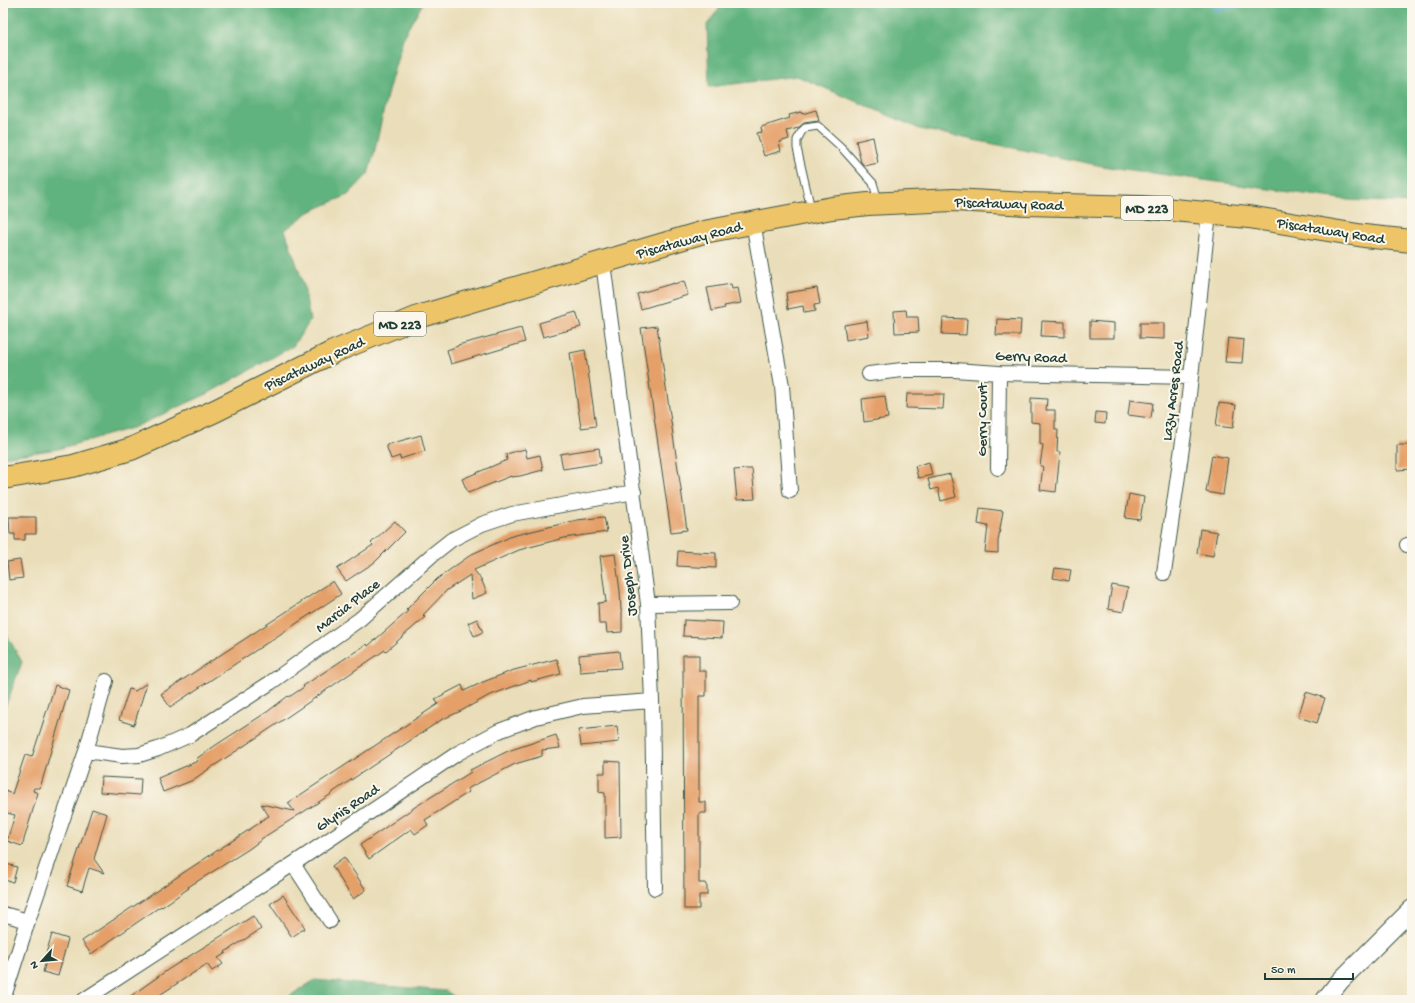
<svg xmlns="http://www.w3.org/2000/svg" width="1415" height="1003" viewBox="0 0 1415 1003" font-family="'Gochi Hand',sans-serif">
<style>
.forest{fill:#60b27e;stroke:#407859}
.lines{fill:none;stroke-linecap:round;stroke-linejoin:round}
.stream{stroke:#4aa7c9;stroke-width:3.5}
.building{fill:#e5a069}
.service-casing{stroke:#3d5548;stroke-width:9}
.minor-casing{stroke:#3d5548;stroke-width:16}
.tertiary-casing{stroke:#3d5548;stroke-width:20}
.primary-casing{stroke:#3d5548;stroke-width:24}
.service{stroke:#fff;stroke-width:7}
.minor{stroke:#fff;stroke-width:14}
.tertiary{stroke:#fff;stroke-width:18}
.primary{stroke:#eec469;stroke-width:22}
.labels{text-anchor:middle;stroke-width:4;stroke-linejoin:round;paint-order:stroke}
.shield{fill:#fbf7ec;stroke:#61756b;stroke-width:1}
.shield-label{font-size:14px;font-weight:bold;fill:#1f3d34}
.street-label{font-size:15px;fill:#1f3d34;stroke:#fbf7ec}
</style>
<rect width="100%" height="100%" fill="#fbf7ec"/>
<filter id="ink" filterUnits="userSpaceOnUse"><feTurbulence type="fractalNoise" baseFrequency=".025" numOctaves="2"/><feDisplacementMap in="SourceGraphic" scale="8" xChannelSelector="R" yChannelSelector="G"/><feConvolveMatrix kernelMatrix="1 2 1 2 8 2 1 2 1" color-interpolation-filters="sRGB"/></filter>
<filter id="wash" filterUnits="userSpaceOnUse"><feTurbulence type="fractalNoise" baseFrequency=".012" numOctaves="4" result="noise"/><feDisplacementMap in="SourceGraphic" scale="16" xChannelSelector="R" yChannelSelector="G"/><feGaussianBlur stdDeviation="0.9" result="paint"/><feColorMatrix in="noise" values="0 0 0 0 0 0 0 0 0 0 0 0 0 0 0 0 0 1.4 0 .05"/><feComposite in="paint" operator="in"/></filter>
<g filter="url(#wash)">
<rect width="100%" height="100%" fill="#eadeba"/>
<path class="forest" d="M 3,3 L 423,3 L 404,35 L 387,95 L 374,154 L 368,174 L 348,195 L 309,212 L 285,230 L 304,286 L 310,321 L 293,346 L 207,394 L 135,427 L 58,449 L 3,457 Z
M 723,3 L 1412,3 L 1412,203 L 1348,200 L 1102,166 L 920,129 L 797,76 L 709,87 L 707,25 Z
M 3,628 L 22,662 L 3,713 Z
M 315,980 L 446,991 L 459,1000 L 283,1000 Z"/>
<g class="lines">
<path class="stream" d="M 1211,3 L 1215,10 L 1253,3"/>
</g>
<g id="blocks">
<path class="building" d="M 816,110 L 819,121 L 804,123 L 798,128 L 787,131 L 789,139 L 779,142 L 781,151 L 764,156 L 757,133 L 762,132 L 761,127 L 790,118 L 789,115 L 801,112 L 802,114 Z
M 873,137 L 878,163 L 865,166 L 861,162 L 856,141 Z
M 684,281 L 688,295 L 641,309 L 637,294 L 674,283 L 674,284 Z
M 731,284 L 732,289 L 738,288 L 741,303 L 724,306 L 725,308 L 712,311 L 707,288 Z
M 817,288 L 820,304 L 814,305 L 815,311 L 804,313 L 803,306 L 788,309 L 786,293 Z
M 906,310 L 907,317 L 918,317 L 919,332 L 895,333 L 894,311 Z
M 576,312 L 581,327 L 543,337 L 539,323 Z
M 943,318 L 967,319 L 966,335 L 942,334 Z
M 997,319 L 1021,320 L 1020,335 L 996,335 Z
M 867,321 L 869,336 L 846,340 L 844,325 Z
M 1042,321 L 1065,322 L 1065,337 L 1041,336 Z
M 1090,321 L 1114,323 L 1114,338 L 1090,338 Z
M 1140,323 L 1164,323 L 1164,339 L 1140,338 Z
M 657,326 L 687,530 L 671,532 L 641,328 Z
M 521,328 L 525,342 L 451,364 L 447,350 L 458,346 L 458,345 Z
M 1228,338 L 1244,340 L 1242,363 L 1225,362 Z
M 585,350 L 596,426 L 581,428 L 570,353 Z
M 907,394 L 944,394 L 943,409 L 906,408 Z
M 885,396 L 888,418 L 864,422 L 862,399 Z
M 1031,398 L 1047,399 L 1046,410 L 1055,410 L 1055,430 L 1058,430 L 1057,452 L 1060,452 L 1056,492 L 1040,490 L 1043,466 L 1040,466 L 1043,445 L 1040,444 L 1040,423 L 1031,422 Z
M 1130,400 L 1153,403 L 1151,418 L 1128,415 Z
M 1219,403 L 1236,405 L 1233,428 L 1216,426 Z
M 1096,412 L 1106,413 L 1105,424 L 1095,423 Z
M 421,435 L 425,451 L 400,459 L 400,456 L 391,459 L 386,445 Z
M 1397,445 L 1412,445 L 1412,469 L 1397,470 Z
M 599,448 L 601,463 L 563,469 L 560,454 Z
M 525,449 L 527,458 L 540,455 L 543,470 L 520,476 L 511,477 L 511,476 L 468,493 L 462,479 L 507,460 L 506,454 Z
M 1212,455 L 1228,458 L 1223,495 L 1206,492 Z
M 929,462 L 932,475 L 918,478 L 915,466 Z
M 746,469 L 752,469 L 755,499 L 737,500 L 734,470 Z
M 950,474 L 956,497 L 941,501 L 938,488 L 931,490 L 928,479 Z
M 1129,494 L 1144,497 L 1140,520 L 1125,518 Z
M 980,508 L 1003,511 L 998,541 L 998,553 L 985,552 L 988,526 L 978,524 Z
M 9,517 L 36,517 L 36,534 L 25,534 L 25,540 L 15,540 L 15,534 L 10,534 Z
M 604,517 L 607,532 L 564,538 L 519,550 L 474,570 L 481,579 L 487,593 L 472,599 L 470,575 L 447,590 L 423,615 L 425,617 L 386,651 L 385,650 L 348,675 L 277,724 L 191,781 L 163,792 L 158,778 L 198,761 L 196,759 L 216,745 L 267,712 L 288,696 L 289,697 L 304,687 L 303,686 L 367,644 L 368,646 L 408,611 L 406,610 L 437,579 L 472,554 L 512,536 L 577,520 Z
M 395,521 L 405,532 L 375,562 L 346,581 L 337,569 L 373,545 L 371,543 Z
M 1200,529 L 1217,532 L 1213,556 L 1197,553 Z
M 678,551 L 716,553 L 716,568 L 677,566 Z
M 615,554 L 620,591 L 621,610 L 622,610 L 622,632 L 607,633 L 606,624 L 599,624 L 598,603 L 606,602 L 600,556 Z
M 20,560 L 23,578 L 9,580 L 7,562 Z
M 1055,568 L 1071,570 L 1069,581 L 1053,578 Z
M 333,581 L 341,594 L 170,707 L 161,694 Z
M 1112,585 L 1128,588 L 1123,612 L 1108,609 Z
M 477,619 L 483,632 L 474,636 L 468,623 Z
M 684,620 L 723,622 L 722,638 L 683,636 Z
M 619,651 L 621,668 L 606,669 L 607,670 L 580,672 L 579,655 Z
M 683,655 L 699,655 L 699,671 L 706,671 L 706,696 L 699,696 L 699,802 L 706,802 L 706,813 L 699,813 L 699,883 L 705,883 L 707,887 L 707,895 L 699,895 L 699,909 L 684,909 Z
M 557,659 L 561,674 L 531,682 L 531,680 L 488,696 L 461,711 L 441,720 L 333,792 L 333,793 L 261,839 L 261,840 L 249,849 L 188,887 L 189,888 L 162,907 L 161,906 L 91,954 L 82,941 L 189,869 L 261,822 L 260,821 L 269,816 L 261,804 L 294,811 L 288,803 L 438,704 L 435,699 L 462,685 L 464,691 L 483,682 L 514,670 Z
M 147,683 L 134,725 L 119,720 L 129,689 L 135,691 Z
M 55,685 L 69,690 L 40,788 L 34,788 L 33,791 L 38,793 L 22,846 L 7,841 L 15,815 L 3,812 L 3,790 L 12,794 L 25,755 L 32,757 Z
M 1306,692 L 1325,698 L 1317,723 L 1298,717 Z
M 617,726 L 619,742 L 581,746 L 579,730 Z
M 556,735 L 560,748 L 542,750 L 542,756 L 515,764 L 467,789 L 469,792 L 425,820 L 428,825 L 415,834 L 411,829 L 369,859 L 360,845 L 415,807 L 471,772 L 470,770 L 508,751 Z
M 605,761 L 620,762 L 621,837 L 605,838 L 605,793 L 599,792 L 599,773 L 605,773 Z
M 101,777 L 141,779 L 140,795 L 100,792 Z
M 92,809 L 107,814 L 94,859 L 104,873 L 89,868 L 82,891 L 67,886 Z
M 344,857 L 366,890 L 353,899 L 332,866 Z
M 3,863 L 17,867 L 13,882 L 3,880 Z
M 283,895 L 305,928 L 292,937 L 270,904 Z
M 253,916 L 261,929 L 225,952 L 226,953 L 218,958 L 223,964 L 212,971 L 207,964 L 152,1000 L 125,1000 L 169,969 Z
M 52,934 L 68,939 L 58,976 L 43,972 L 46,961 L 44,960 Z"/>
</g>
</g>
<g filter="url(#ink)">
<use href="#blocks" fill-opacity="0" stroke="#3d5548" stroke-width="1"/>
<g class="lines">
<g class="service-casing">
<path id="service" d="M 811,209 L 797,148 L 797,140 L 802,131 L 805,128 L 818,126 L 841,147 L 873,183 L 878,200"/>
</g>
<g class="minor-casing">
<path id="minor" d="M 753,222 L 782,386 L 790,491
M 603,263 L 648,604 L 652,701 L 655,888
M 869,374 L 902,370 L 954,370 L 999,373 L 1191,377
M 998,468 L 999,373
M 1407,545 L 1412,544
M 1164,573 L 1187,413 L 1209,213
M 648,604 L 730,603
M 86,751 L 122,756 L 139,755 L 158,749 L 190,735 L 270,683 L 360,619 L 432,555 L 451,540 L 482,524 L 512,514 L 634,492
M 293,864 L 330,921
M 3,914 L 28,921
M 3,1000 L 28,921 L 86,751 L 106,681
M 84,1000 L 293,864 L 458,753 L 499,731 L 536,717 L 583,706 L 652,701"/>
</g>
<g class="tertiary-casing">
<path id="tertiary" d="M 1325,1000 L 1340,981 L 1412,909"/>
</g>
<g class="primary-casing">
<path id="primary" d="M 3,478 L 73,466 L 131,449 L 215,411 L 333,352 L 421,316 L 704,232 L 832,208 L 868,204 L 953,200 L 1027,204 L 1141,207 L 1249,217 L 1364,236 L 1412,241"/>
</g>
<use href="#service" class="service"/>
<use href="#minor" class="minor"/>
<use href="#tertiary" class="tertiary"/>
<use href="#primary" class="primary"/>
</g>
</g>
<g class="labels">
<g class="shield">
<rect x="1121" y="196" width="52" height="24" rx="3"/>
<rect x="374" y="312" width="52" height="24" rx="3"/>
</g>
<g class="shield-label">
<text x="1147" y="213">MD 223</text>
<text x="400" y="329">MD 223</text>
</g>
<g class="street-label">
<text transform="translate(1009 203) rotate(2)" y="5">Piscataway Road</text>
<text transform="translate(1331 230) rotate(9)" y="5">Piscataway Road</text>
<text transform="translate(689 239) rotate(-15)" y="5">Piscataway Road</text>
<text transform="translate(1031 356) rotate(2)" y="5">Gerry Road</text>
<text transform="translate(314 363) rotate(-25)" y="5">Piscataway Road</text>
<text transform="translate(1172 391) rotate(-83)" y="5">Lazy Acres Road</text>
<text transform="translate(981 420) rotate(-90)" y="5">Gerry Court</text>
<text transform="translate(627 576) rotate(-96)" y="5">Joseph Drive</text>
<text transform="translate(347 605) rotate(-38)" y="5">Marcia Place</text>
<text transform="translate(347 807) rotate(-34)" y="5">Glynis Road</text>
</g>
</g>
<rect width="1415" height="1003" fill="none" stroke="#fbf7ec" stroke-width="16"/>
<g transform="translate(42 961) rotate(243)" stroke="#fbf7ec" stroke-width="3" paint-order="stroke">
<path d="M0-3L7 15L0 10L-7 15Z" fill="#1f3d34"/>
<text y="-6" font-size="11" font-weight="bold" text-anchor="middle" fill="#1f3d34">N</text>
</g>
<path d="M1265 973v6h88v-6" fill="none" stroke="#1f3d34" stroke-width="2"/>
<text x="1271" y="973" font-size="12" fill="#1f3d34" stroke="#fbf7ec" stroke-width="3" paint-order="stroke">50 m</text>
</svg>
